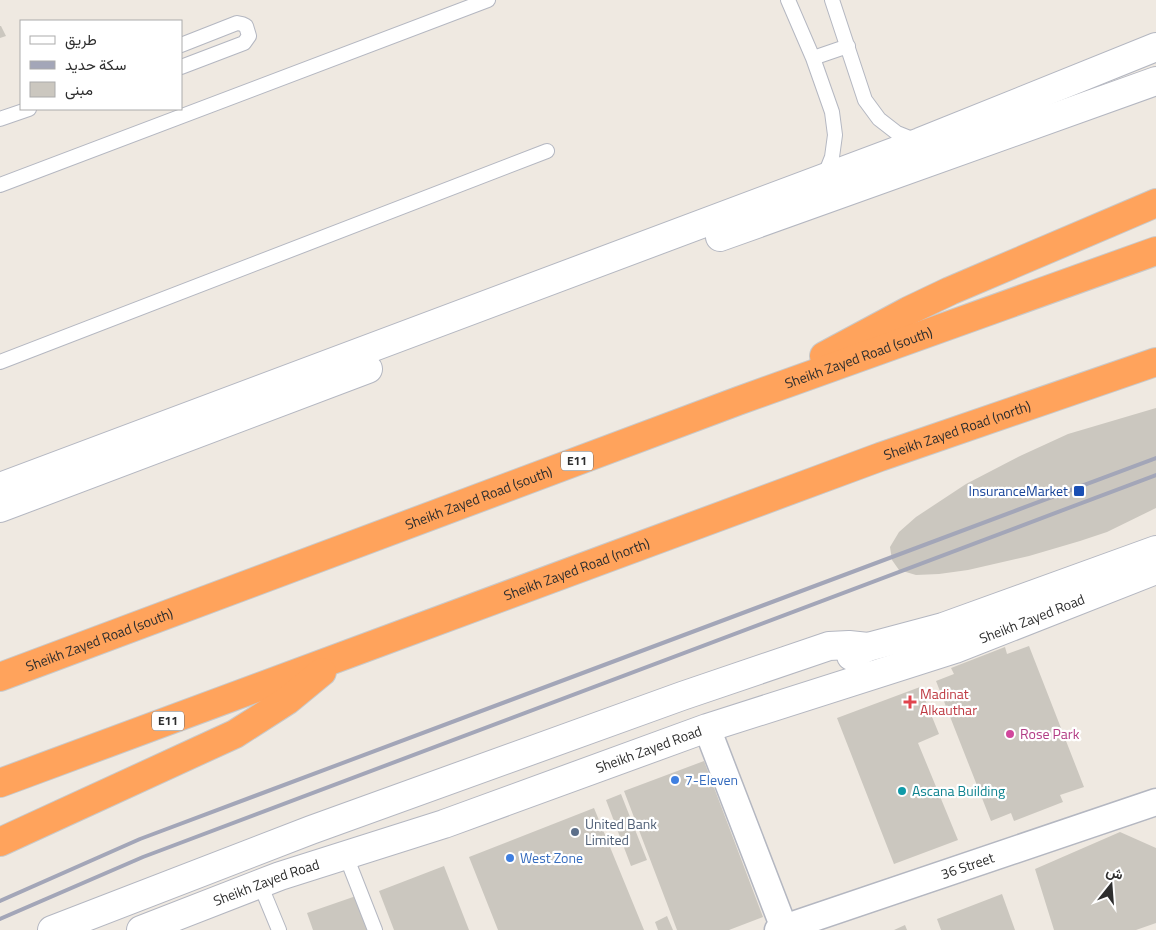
<svg xmlns="http://www.w3.org/2000/svg" width="1156" height="930" viewBox="0 0 1156 930" font-family="'Titillium Web',Vazirmatn,sans-serif">
<style>
.building{fill:#cbc7bf}
.lines{fill:none;stroke-linecap:round;stroke-linejoin:round}
.service-casing{stroke:#b4b7c1;stroke-width:16}
.minor-casing{stroke:#b4b7c1;stroke-width:29}
.tertiary-casing{stroke:#b4b7c1;stroke-width:30}
.motorway-casing{stroke:#c9c9c9;stroke-width:30}
.service{stroke:#fff;stroke-width:14}
.minor{stroke:#fff;stroke-width:26}
.tertiary{stroke:#fff;stroke-width:28}
.motorway{stroke:#ffa35c;stroke-width:28}
.rail{stroke:#a3a6b8;stroke-width:4}
.transit-dot{fill:#1a4fb4;stroke:#fff;stroke-width:2}
.health-dot{fill:#e0444e;stroke:#fff;stroke-width:2}
.hotel-dot{fill:#d1479c;stroke:#fff;stroke-width:2}
.shop-dot{fill:#3f7fe0;stroke:#fff;stroke-width:2}
.culture-dot{fill:#0f9aa8;stroke:#fff;stroke-width:2}
.service-dot{fill:#5c6f8a;stroke:#fff;stroke-width:2}
.labels{text-anchor:middle;stroke-width:4.5;stroke-linejoin:round;paint-order:stroke}
.shield{fill:#fff;stroke:#6d6d6d;stroke-width:1}
.shield-label{font-size:12px;font-weight:bold;fill:#2e2e2e}
.street-label{font-size:14px;fill:#2e2e2e;stroke:#fff}
.transit-label{font-size:14px;fill:#164399;stroke:#fff;text-anchor:end}
.health-label{font-size:14px;fill:#be3a42;stroke:#fff;text-anchor:start}
.hotel-label{font-size:14px;fill:#b23c85;stroke:#fff;text-anchor:start}
.shop-label{font-size:14px;fill:#366cbe;stroke:#fff;text-anchor:start}
.culture-label{font-size:14px;fill:#0d838f;stroke:#fff;text-anchor:start}
.service-label{font-size:14px;fill:#4e5e75;stroke:#fff;text-anchor:start}
</style>
<rect width="100%" height="100%" fill="#efe9e1"/>
<path class="building" d="M 0,26 L 1,26 L 6,36 L 0,38 Z
M 1156,408 L 1156,508 L 1107,532 L 1080,541 L 1029,556 L 968,570 L 939,574 L 916,575 L 899,570 L 892,560 L 890,547 L 899,532 L 916,517 L 966,484 L 1020,456 L 1068,434 Z
M 1029,646 L 1084,787 L 1060,795 L 1063,802 L 1014,821 L 1011,813 L 991,821 L 936,681 L 954,674 L 951,668 L 1005,647 L 1007,654 Z
M 920,687 L 939,734 L 918,743 L 958,840 L 894,864 L 837,718 Z
M 704,761 L 763,917 L 729,930 L 677,930 L 624,791 Z
M 621,794 L 647,860 L 631,866 L 606,800 Z
M 594,808 L 644,930 L 498,930 L 469,857 Z
M 1120,832 L 1156,848 L 1156,923 L 1136,930 L 1054,930 L 1035,869 Z
M 444,866 L 469,930 L 394,930 L 379,891 Z
M 1002,894 L 1015,930 L 941,930 L 937,919 Z
M 356,896 L 368,930 L 313,930 L 307,913 Z
M 667,916 L 673,930 L 658,930 L 655,922 Z
M 905,925 L 907,930 L 894,930 Z"/>
<g class="lines">
<g class="service-casing">
<path id="service" d="M 788,0 L 813,58 L 832,112 L 835,135 L 832,157 L 824,177
M 832,0 L 865,100 L 879,119 L 897,133 L 917,141
M 181,45 L 237,23 L 242,24 L 246,26 L 249,36 L 244,43 L 181,67
M 813,58 L 848,46
M 0,119 L 29,109
M 0,185 L 488,0
M 0,362 L 547,151
M 346,856 L 375,930
M 260,884 L 279,930"/>
</g>
<g class="minor-casing">
<g id="minor">
<path d="M 707,728 L 784,928"/>
<path id="s1" d="M 778,930 L 1156,802"/>
</g>
</g>
<g class="tertiary-casing">
<g id="tertiary">
<path d="M 720,237 L 1156,81"/>
<path d="M 0,487 L 920,142 L 1156,47"/>
<path d="M 0,508 L 368,369"/>
<path d="M 851,656 L 868,647 L 943,627 L 1156,550"/>
<path d="M 52,930 L 311,830 L 682,696 L 829,646 L 849,645 L 868,647"/>
<path id="s2" d="M 141,930 L 280,876 L 444,824 L 707,728 L 955,649 L 1156,570"/>
</g>
</g>
<g class="motorway-casing">
<g id="motorway">
<path d="M 824,356 L 908,311 L 950,291 L 1156,203"/>
<path id="s3" d="M 0,677 L 738,401 L 1156,251"/>
<path id="s4" d="M 0,783 L 880,457 L 1156,362"/>
<path d="M 0,842 L 235,734 L 288,700 L 322,672"/>
</g>
</g>
<use href="#service" class="service"/>
<use href="#minor" class="minor"/>
<use href="#tertiary" class="tertiary"/>
<use href="#motorway" class="motorway"/>
<path class="rail" d="M 0,901 L 140,839 L 1156,458
M 0,919 L 143,857 L 1156,475"/>
</g>
<rect class="transit-dot" x="1073" y="485" width="12" height="12" rx="2.5"/>
<path class="health-dot" d="M907.5 694.5h5v5h5v5h-5v5h-5v-5h-5v-5h5z"/>
<circle class="hotel-dot" cx="1010" cy="734" r="5"/>
<g class="shop-dot">
<circle cx="675" cy="780" r="5"/>
<circle cx="510" cy="858" r="5"/>
</g>
<circle class="culture-dot" cx="902" cy="791" r="5"/>
<circle class="service-dot" cx="575" cy="832" r="5"/>
<g class="labels">
<g class="shield">
<rect x="561" y="451.5" width="32" height="19" rx="4"/>
<rect x="152" y="711.5" width="32" height="19" rx="4"/>
</g>
<g class="shield-label">
<text x="577" y="465">E11</text>
<text x="168" y="725">E11</text>
</g>
<g class="street-label">
<text dy="5" stroke="none"><textPath href="#s3" startOffset="916">Sheikh Zayed Road (south)</textPath></text>
<text dy="5" stroke="none"><textPath href="#s4" startOffset="1020">Sheikh Zayed Road (north)</textPath></text>
<text dy="5" stroke="none"><textPath href="#s3" startOffset="511">Sheikh Zayed Road (south)</textPath></text>
<text dy="5" stroke="none"><textPath href="#s4" startOffset="615">Sheikh Zayed Road (north)</textPath></text>
<text dy="5" stroke="none"><textPath href="#s2" startOffset="944">Sheikh Zayed Road</textPath></text>
<text dy="5" stroke="none"><textPath href="#s3" startOffset="106">Sheikh Zayed Road (south)</textPath></text>
<text dy="5" stroke="none"><textPath href="#s2" startOffset="539">Sheikh Zayed Road</textPath></text>
<text dy="5" stroke="none"><textPath href="#s1" startOffset="200">36 Street</textPath></text>
<text dy="5" stroke="none"><textPath href="#s2" startOffset="134">Sheikh Zayed Road</textPath></text>
</g>
<g class="transit-label">
<text x="1068" y="496">InsuranceMarket</text>
</g>
<g class="health-label">
<text x="920" y="699">Madinat<tspan x="920" dy="16">Alkauthar</tspan></text>
</g>
<g class="hotel-label">
<text x="1020" y="739">Rose Park</text>
</g>
<g class="shop-label">
<text x="685" y="785">7-Eleven</text>
<text x="520" y="863">West Zone</text>
</g>
<g class="culture-label">
<text x="912" y="796">Ascana Building</text>
</g>
<g class="service-label">
<text x="585" y="829">United Bank<tspan x="585" dy="16">Limited</tspan></text>
</g>
</g>
<rect x="20" y="20" width="162" height="90" fill="#ffffff" stroke="#ababab"/>
<rect x="30" y="36" width="25" height="8" fill="#ffffff" stroke="#ababab"/>
<text x="65" y="45" font-size="15" fill="#2e2e2e">طريق</text>
<rect x="30" y="61" width="25" height="8" fill="#a3a6b8" stroke="#ababab"/>
<text x="65" y="70" font-size="15" fill="#2e2e2e">سكة حديد</text>
<rect x="30" y="82" width="25" height="15" fill="#cbc7bf" stroke="#ababab"/>
<text x="65" y="95" font-size="15" fill="#2e2e2e">مبنى</text>
<g transform="translate(1111 885) rotate(17)" stroke="#ffffff" stroke-width="4" paint-order="stroke">
<path d="M0-4L9 19L0 12L-9 19Z" fill="#2e2e2e"/>
<text y="-8" font-size="14" font-weight="bold" text-anchor="middle" fill="#2e2e2e">ش</text>
</g>
</svg>
